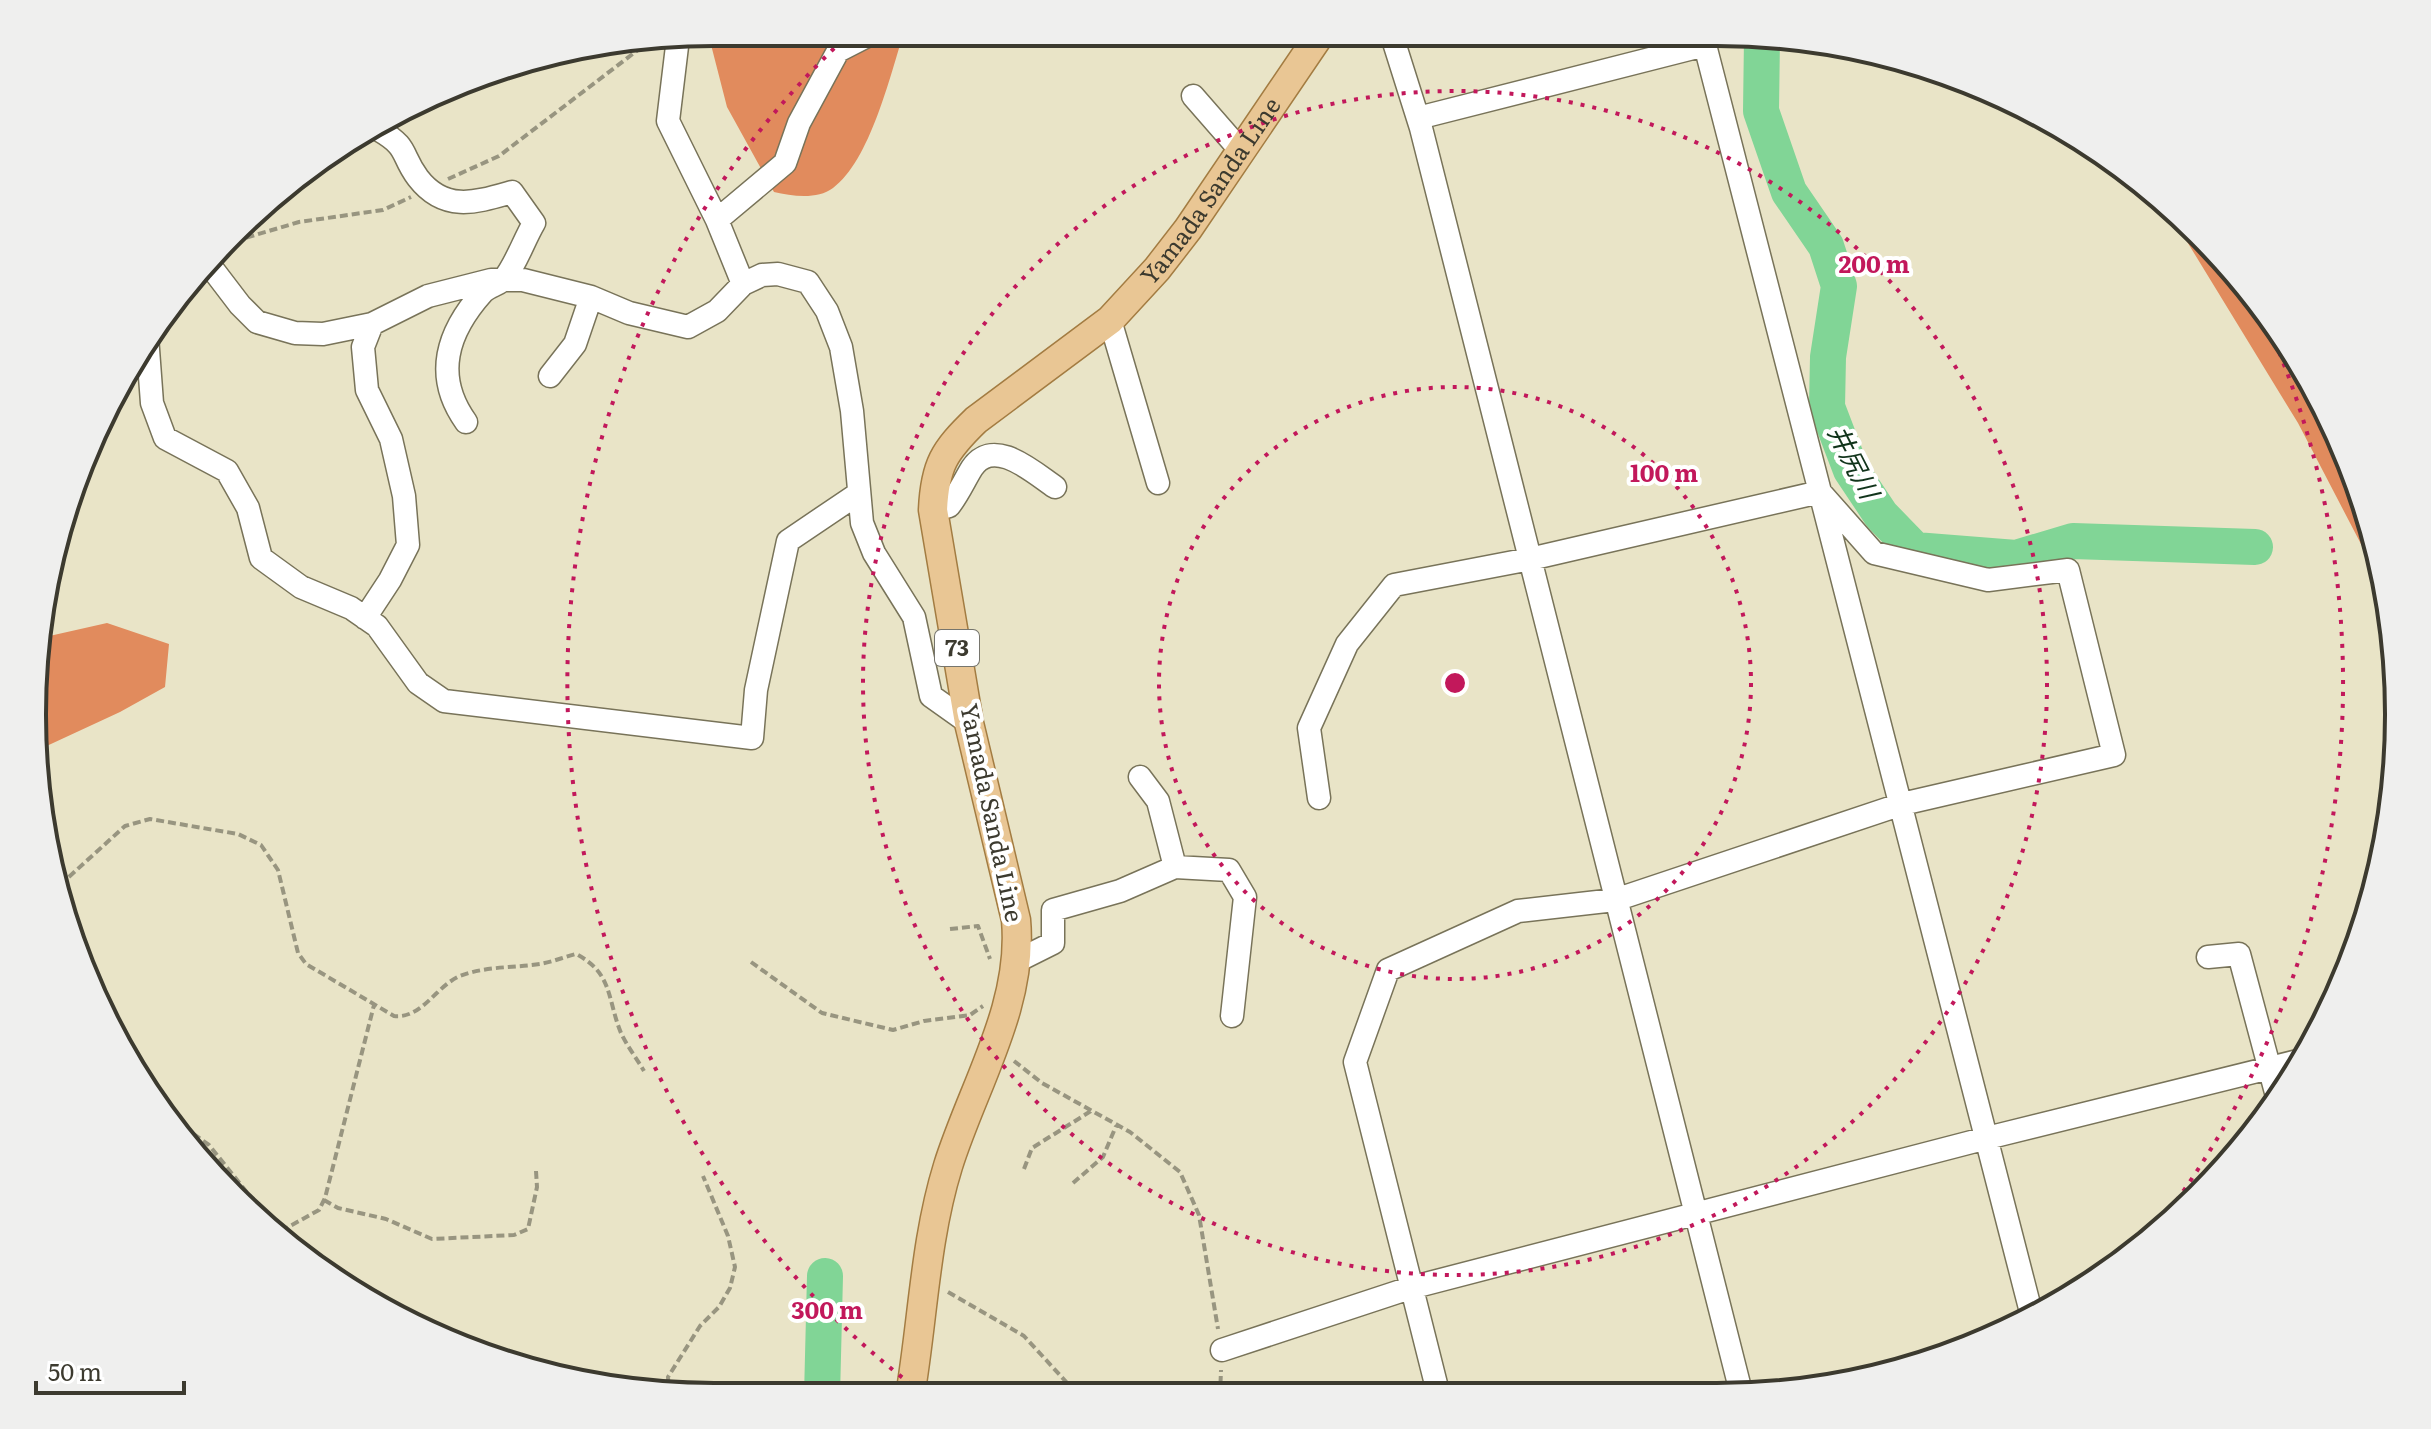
<svg xmlns="http://www.w3.org/2000/svg" width="2431" height="1429" viewBox="0 0 2431 1429" font-family="Literata,'Noto Sans JP',serif">
<style>
.forest{fill:#e18b5d}
.lines{fill:none;stroke-linecap:round;stroke-linejoin:round}
.river{stroke:#81d596;stroke-width:36}
.minor-casing{stroke:#787359;stroke-width:25}
.major-casing{stroke:#a37c42;stroke-width:31}
.path{stroke:#989580;stroke-width:4;stroke-dasharray:8 4;stroke-linecap:butt}
.minor{stroke:#fff;stroke-width:22}
.major{stroke:#e9c694;stroke-width:28}
.ring{fill:none;stroke:#c2185b;stroke-width:4;stroke-dasharray:4 8}
.labels{text-anchor:middle;stroke-width:8;stroke-linejoin:round;paint-order:stroke}
.shield{fill:#fff;stroke:#76756d;stroke-width:2}
.shield-label{font-size:22px;font-weight:bold;fill:#3c3a2f}
.street-label{font-size:24px;fill:#3c3a2f;stroke:#fff}
.water-label{font-size:26px;font-style:italic;fill:#11341b;stroke:#fff}
.rim{fill:none;stroke:#3c3a2f;stroke-width:4}
.centre{fill:#c2185b;stroke:#fff;stroke-width:4}
.ring-label{font-size:24px;text-anchor:middle;font-weight:bold;fill:#c2185b;stroke:#fff;stroke-width:8;stroke-linejoin:round;paint-order:stroke}
</style>
<rect width="100%" height="100%" fill="#e9e4c7"/>
<path class="forest" d="M 715,32 L 904,32 C 890,76 870,161 833,188 C 817,200 792,196 774,192 L 727,107 L 708,33 Z
M 2164,204 L 2199,232 L 2284,336 L 2347,454 L 2386,582 L 2387,594 L 2298,423 Z
M 107,623 L 169,644 L 165,687 L 120,712 L 38,750 L 32,715 L 45,637 Z"/>
<g class="lines">
<path class="river" d="M 1765,34 L 1762,38 L 1761,111 L 1789,192 L 1826,246 L 1839,286 L 1828,357 L 1827,407 L 1851,470 L 1881,515 L 1915,550 L 2016,558 L 2073,541 L 2255,547
M 822,1396 L 825,1276"/>
<g class="minor-casing">
<path id="minor" d="M 1391,33 L 1421,128 L 1742,1396
M 1704,33 L 1705,45 L 2032,1316
M 678,38 L 668,121 L 717,220 L 743,284
M 1193,96 L 1241,151
M 1418,118 L 1705,45
M 379,130 C 410,148 400,154 418,178 C 445,213 477,202 512,192 L 534,223 C 524,240 516,264 504,279 C 498,285 489,286 483,292 C 447,332 433,376 466,422
M 717,220 L 785,163 L 799,123 L 838,51 L 875,32
M 211,267 L 240,305 L 257,322 L 295,333 L 323,334 L 372,324 L 428,296 L 491,280 L 523,280 L 591,297 L 629,313 L 688,327 L 717,311 L 743,284 L 762,275 L 778,274 L 808,282 L 827,311 L 841,347 L 852,411 L 862,523 L 874,553 L 914,617 L 931,696 L 969,723
M 1110,320 L 1158,483
M 147,336 L 152,403 L 165,438 L 227,471 L 248,508 L 261,558 L 301,587 L 351,608 L 377,626 L 418,683 L 444,701 L 752,738 L 756,690 L 788,541 L 859,493
M 550,376 L 575,344 L 591,297
M 933,510 L 949,506 C 958,495 964,481 972,468 C 994,436 1033,472 1055,487
M 365,618 L 390,580 L 408,545 L 404,496 L 391,439 L 367,390 L 363,347 L 372,324
M 1140,777 L 1158,801 L 1175,867
M 1319,798 L 1309,728 L 1347,644 L 1394,585 L 1530,559 L 1820,492 L 1874,553 L 1988,580 L 2068,570 L 2114,755 L 1902,804 L 1615,900 L 1518,911 L 1388,970 L 1355,1062 L 1439,1396
M 2208,957 L 2239,954 L 2278,1100
M 1017,961 L 1053,943 L 1053,910 L 1120,891 L 1175,867 L 1229,870 L 1245,897 L 1232,1016
M 1222,1350 L 1410,1288 L 1987,1138 L 2302,1060"/>
</g>
<g class="major-casing">
<g id="major">
<path id="s1" d="M 910,1396 C 923,1319 925,1240 948,1166 C 973,1086 1024,1006 1016,920 L 969,723 L 933,510 C 935,465 944,451 976,420 L 1110,320 L 1157,269 L 1188,229 L 1321,33"/>
</g>
</g>
<path class="path" d="M 448,179 L 499,156 L 647,43
M 235,241 L 299,222 L 383,210 L 411,197
M 60,885 L 125,826 L 150,819 L 238,834 L 261,845 L 278,870 L 298,953 L 306,964 L 394,1016 C 422,1019 436,986 460,976 C 486,966 513,968 540,964 C 552,962 564,957 576,954 C 613,973 607,999 621,1033 C 627,1046 637,1059 644,1071
M 950,929 L 978,926 L 990,959
M 751,962 L 822,1013 L 893,1030 L 924,1021 L 970,1015 L 983,1006
M 1014,1061 L 1042,1083 L 1130,1132 L 1180,1172 L 1199,1215 L 1218,1329
M 164,1113 L 209,1145 L 269,1220
M 1024,1169 L 1032,1148 L 1091,1111
M 1073,1183 L 1103,1157 L 1116,1126
M 324,1200 L 338,1208 L 386,1219 L 432,1239 L 514,1235 L 528,1229 L 537,1187 L 536,1171
M 281,1231 L 319,1210 L 325,1198 L 374,1005
M 948,1292 L 1024,1336 L 1069,1385 L 1083,1391 L 1114,1396
M 669,1395 L 668,1377 L 700,1326 L 719,1307 L 730,1288 L 735,1267 L 728,1236 L 703,1176
M 1220,1396 L 1221,1370"/>
<use href="#minor" class="minor"/>
<use href="#major" class="major"/>
</g>
<g class="ring">
<circle cx="1455" cy="683" r="296"/>
<circle cx="1455" cy="683" r="592"/>
<path d="M921 1392A888 888 0 0 1 849 34M2260 308A888 888 0 0 1 2145 1242"/>
</g>
<g class="labels">
<rect class="shield" x="935" y="630" width="44" height="36" rx="6"/>
<g class="shield-label">
<text x="957" y="656">73</text>
</g>
<g class="street-label">
<text dy="8" stroke="none"><textPath href="#s1" startOffset="1344">Yamada Sanda Line</textPath></text>
<text transform="translate(991 813) rotate(78)" y="8">Yamada Sanda Line</text>
</g>
<g class="water-label">
<text transform="translate(1853 462) rotate(63)" y="9">井尻川</text>
</g>
</g>
<path d="M0 0H2431V1429H0ZM714 46H1717A668 668 0 0 1 2385 714V715A668 668 0 0 1 1717 1383H714A668 668 0 0 1 46 715V714A668 668 0 0 1 714 46Z" fill="#efefee" fill-rule="evenodd"/>
<path class="rim" d="M714 46H1717A668 668 0 0 1 2385 714V715A668 668 0 0 1 1717 1383H714A668 668 0 0 1 46 715V714A668 668 0 0 1 714 46Z"/>
<circle cx="1455" cy="683" r="12" class="centre"/>
<g class="ring-label">
<text x="1874" y="273">200 m</text>
<text x="1664" y="482">100 m</text>
<text x="827" y="1319">300 m</text>
</g>
<path d="M36 1381v12h148v-12" fill="none" stroke="#3c3a2f" stroke-width="4"/>
<text x="48" y="1381" font-size="24" fill="#3c3a2f" stroke="#ffffff" stroke-width="6" paint-order="stroke">50 m</text>
</svg>
